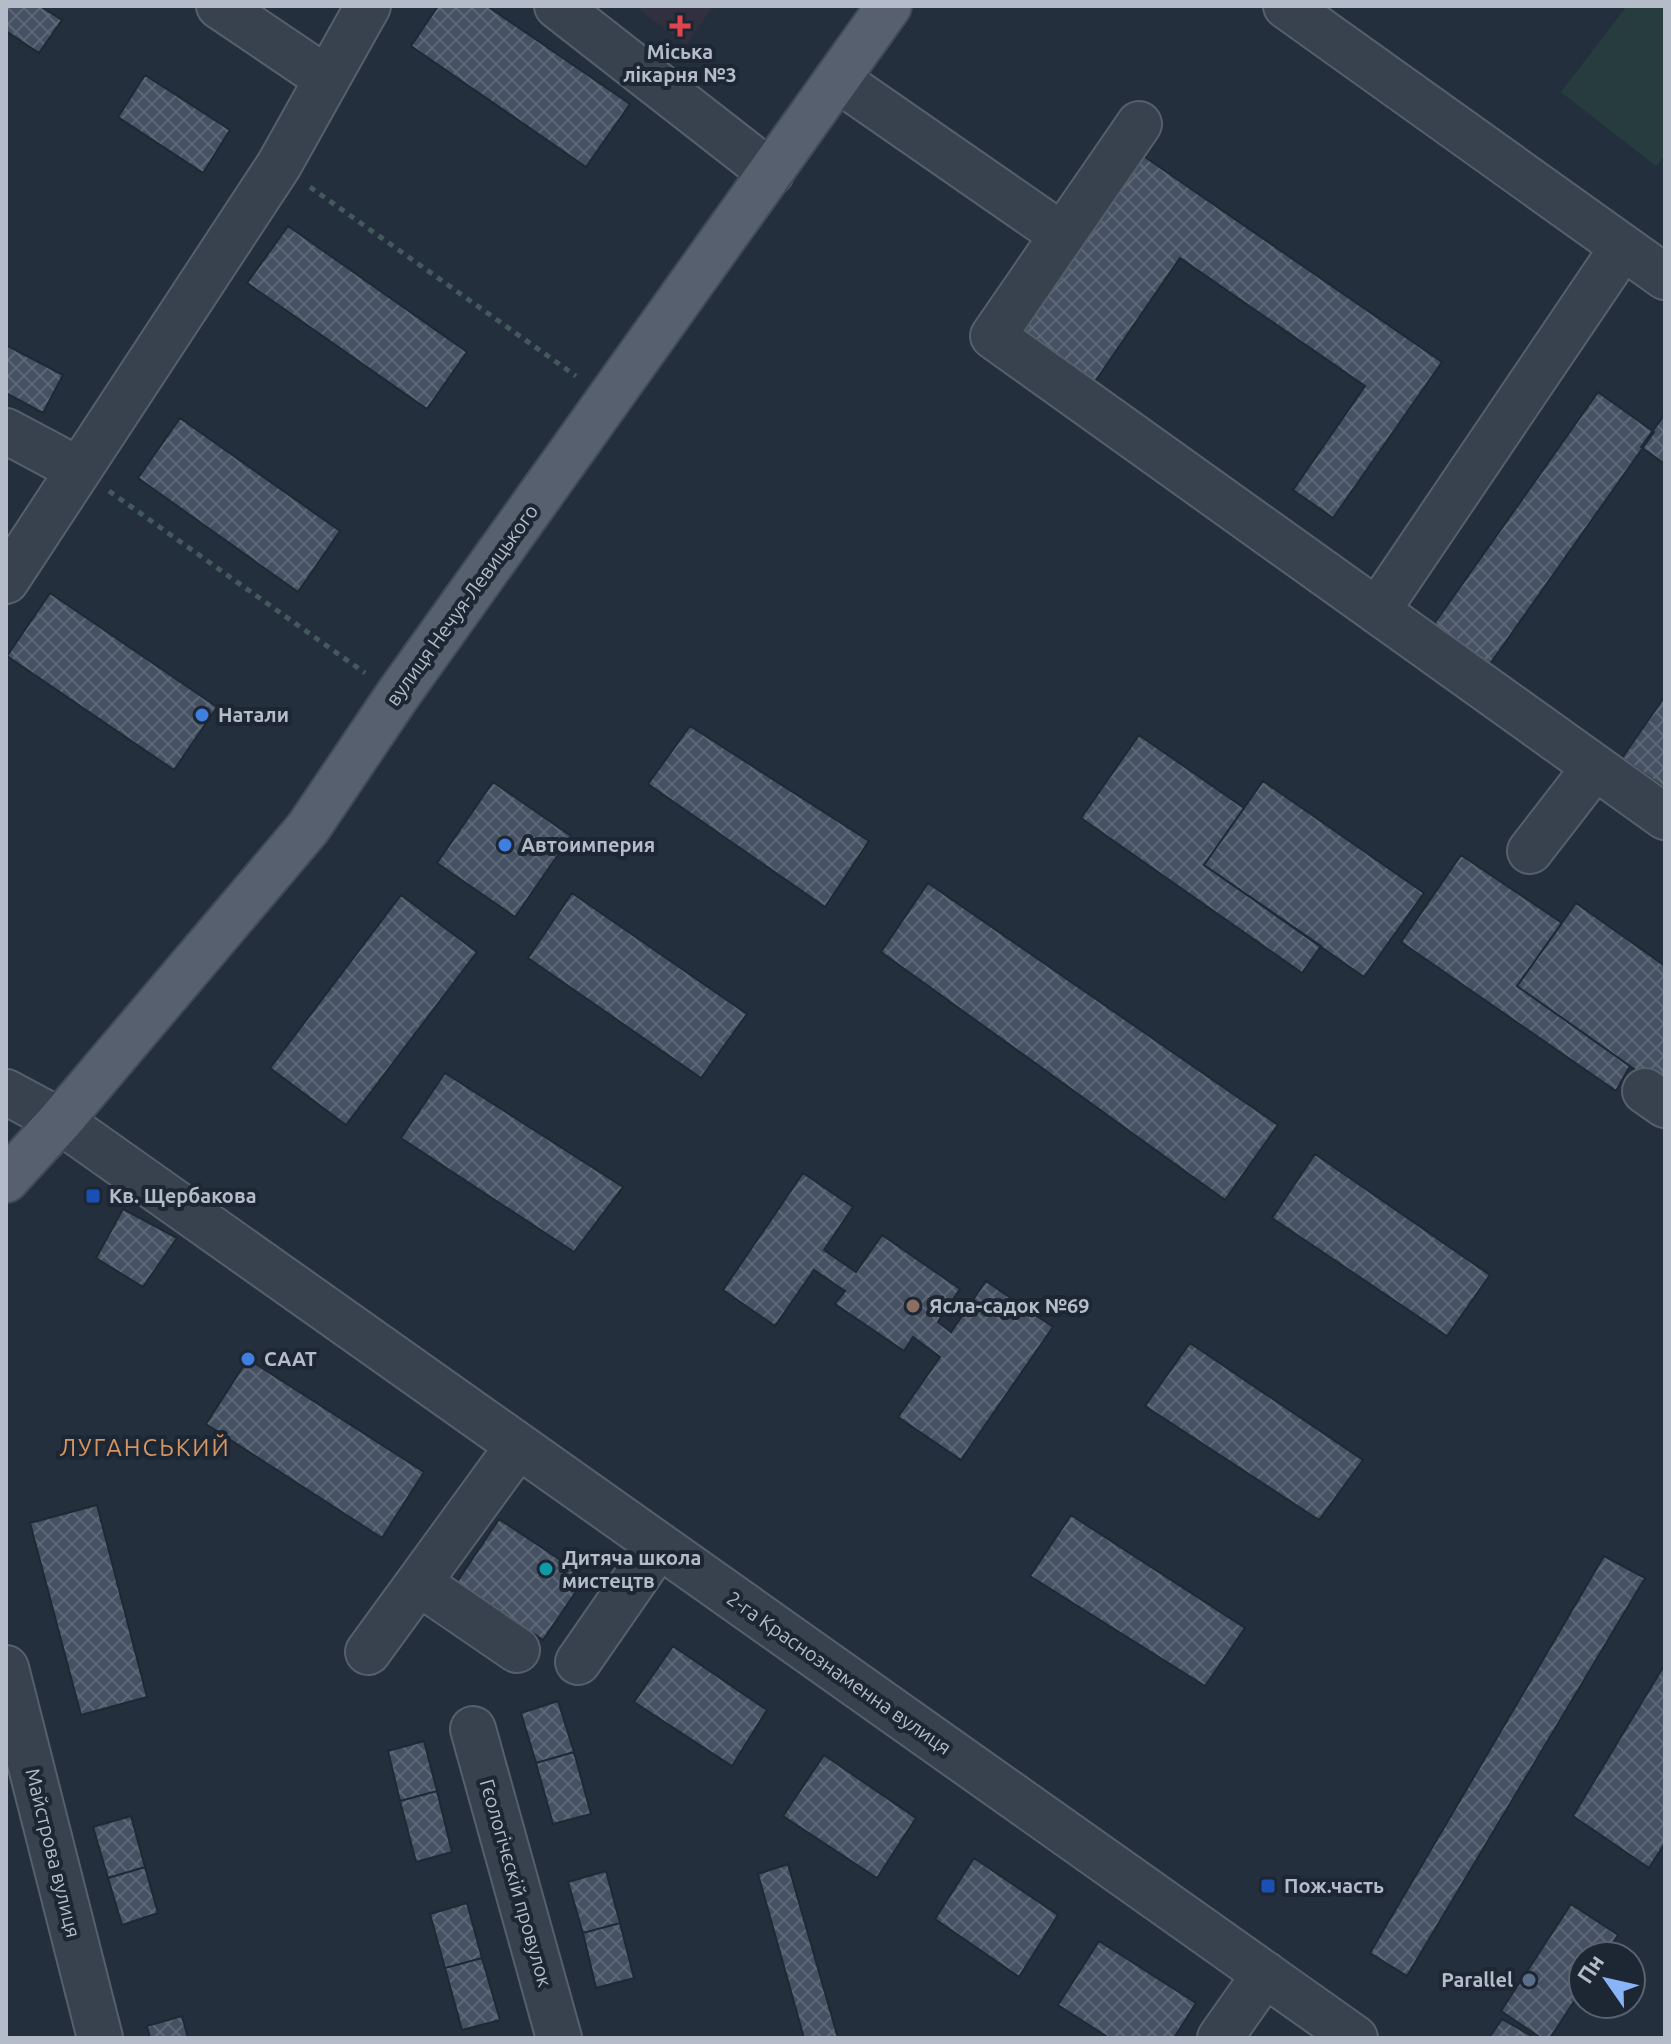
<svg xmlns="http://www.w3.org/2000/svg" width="1671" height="2044" viewBox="0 0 1671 2044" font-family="Ubuntu,sans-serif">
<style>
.medical{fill:#32303f}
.green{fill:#263c3f}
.building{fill:url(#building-cross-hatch);stroke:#1f2835;stroke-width:2}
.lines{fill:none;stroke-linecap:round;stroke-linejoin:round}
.minor-casing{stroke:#565f6c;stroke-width:48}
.major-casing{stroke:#414a57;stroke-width:48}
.path{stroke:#44595c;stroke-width:5;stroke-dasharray:6 6;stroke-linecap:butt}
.minor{stroke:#38414e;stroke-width:44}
.major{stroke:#56606e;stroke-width:44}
.health-dot{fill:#e0444e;stroke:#1d2633;stroke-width:3}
.shop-dot{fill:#3f7fe0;stroke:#1d2633;stroke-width:3}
.transit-dot{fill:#1a4fb4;stroke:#1d2633;stroke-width:3}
.education-dot{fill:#8d6e63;stroke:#1d2633;stroke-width:3}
.culture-dot{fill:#0f9aa8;stroke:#1d2633;stroke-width:3}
.service-dot{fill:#5c6f8a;stroke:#1d2633;stroke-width:3}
.labels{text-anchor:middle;stroke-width:8;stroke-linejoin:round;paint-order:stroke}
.poi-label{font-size:20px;font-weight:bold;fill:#b4bcc9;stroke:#1d2633;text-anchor:start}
.street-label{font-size:20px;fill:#b4bcc9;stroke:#1d2633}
.quarter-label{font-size:24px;letter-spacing:2px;fill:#d59563;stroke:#1d2633}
</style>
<defs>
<pattern id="building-cross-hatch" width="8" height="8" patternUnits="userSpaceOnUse" patternTransform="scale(2)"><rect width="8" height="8" fill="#455162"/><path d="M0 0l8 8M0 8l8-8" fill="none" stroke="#5d6877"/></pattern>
</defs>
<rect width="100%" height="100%" fill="#242f3e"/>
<path class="medical" d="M 635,6 L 713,6 L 686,45 Z"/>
<path class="green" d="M 1627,6 L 1665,6 L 1665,154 L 1656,166 L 1561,92 Z"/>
<path class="building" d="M 6,6 L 40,6 L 62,20 L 39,53 L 6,31 Z
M 438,6 L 487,6 L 630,104 L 586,167 L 411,46 Z
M 145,75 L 230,130 L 203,173 L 118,117 Z
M 1142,155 L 1442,362 L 1333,518 L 1293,490 L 1365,386 L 1180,258 L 1094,383 L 1019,332 Z
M 288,226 L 467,352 L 427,409 L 247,283 Z
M 6,345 L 63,375 L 43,413 L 6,393 Z
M 1598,392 L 1654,432 L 1490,664 L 1434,624 Z
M 1665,414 L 1665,464 L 1641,447 Z
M 180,418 L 340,531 L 298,592 L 138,478 Z
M 50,593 L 217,707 L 174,770 L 7,656 Z
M 1665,696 L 1665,788 L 1622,758 Z
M 690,726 L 869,841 L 825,907 L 648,784 Z
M 1139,735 L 1244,808 L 1204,865 L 1321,946 L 1302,973 L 1081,818 Z
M 1263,781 L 1424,893 L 1364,977 L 1204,865 Z
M 493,782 L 571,836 L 515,917 L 437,863 Z
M 1461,855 L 1562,923 L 1517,986 L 1630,1066 L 1616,1091 L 1401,942 Z
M 928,883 L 1278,1125 L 1225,1200 L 881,952 Z
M 572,893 L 747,1014 L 701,1078 L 528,958 Z
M 401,895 L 477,952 L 346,1125 L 270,1068 Z
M 1576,903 L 1665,966 L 1665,1091 L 1517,986 Z
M 445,1073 L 623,1187 L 574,1252 L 401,1138 Z
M 1315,1154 L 1490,1275 L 1447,1336 L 1272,1218 Z
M 803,1173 L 853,1207 L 824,1250 L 856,1272 L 882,1235 L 960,1289 L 938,1322 L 951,1332 L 986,1281 L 1053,1327 L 961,1460 L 898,1417 L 940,1357 L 913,1337 L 904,1351 L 835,1304 L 845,1291 L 814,1270 L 775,1326 L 723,1290 Z
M 123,1209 L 177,1238 L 143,1287 L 96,1258 Z
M 1190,1343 L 1363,1460 L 1319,1520 L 1145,1406 Z
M 248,1359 L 424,1472 L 382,1538 L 206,1424 Z
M 97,1505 L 147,1697 L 81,1715 L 30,1523 Z
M 1071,1515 L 1245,1628 L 1205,1686 L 1030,1576 Z
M 499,1519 L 586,1577 L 543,1640 L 457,1582 Z
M 1604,1556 L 1645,1578 L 1407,1976 L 1370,1953 Z
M 673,1646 L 767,1710 L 732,1766 L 634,1702 Z
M 1665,1664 L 1665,1843 L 1649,1868 L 1573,1816 Z
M 558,1701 L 574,1752 L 536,1763 L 521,1713 Z
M 424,1741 L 437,1791 L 400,1801 L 388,1751 Z
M 574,1752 L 591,1814 L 553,1824 L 536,1763 Z
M 824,1755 L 916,1818 L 877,1878 L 783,1816 Z
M 437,1791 L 452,1852 L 416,1862 L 400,1801 Z
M 131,1816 L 145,1867 L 108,1878 L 93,1827 Z
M 974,1858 L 1058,1915 L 1019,1977 L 935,1919 Z
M 788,1864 L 838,2038 L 804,2038 L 758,1874 Z
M 145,1867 L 158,1913 L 122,1925 L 108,1878 Z
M 606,1871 L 620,1923 L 583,1933 L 568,1882 Z
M 467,1903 L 482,1958 L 445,1968 L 430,1914 Z
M 1571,1904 L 1618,1935 L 1604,1956 L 1583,1956 L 1583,1988 L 1550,2038 L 1541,2038 L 1501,2011 Z
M 620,1923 L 634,1978 L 596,1988 L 583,1933 Z
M 1099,1941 L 1196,2003 L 1174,2038 L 1109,2038 L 1058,2005 Z
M 482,1958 L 500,2020 L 462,2030 L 445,1968 Z
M 182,2016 L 188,2038 L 150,2038 L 147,2026 Z
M 1502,2019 L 1535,2038 L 1489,2038 Z"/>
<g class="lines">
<g class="minor-casing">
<path id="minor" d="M 219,6 L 327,79
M 557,6 L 771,173
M 1286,6 L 1665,277
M 837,79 L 1062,235
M 1139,124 L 993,336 L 1665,817
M 6,431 L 79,470
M 6,581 L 279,165 L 368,6
M 1377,611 L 1623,247
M 1530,851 L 1595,767
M 1645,1091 L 1665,1105
M 6,1092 L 60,1121 L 1355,2038
M 419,1583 L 517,1650
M 368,1652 L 518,1446
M 578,1662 L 659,1545
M 6,1668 L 100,2038
M 473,1729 L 559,2038
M 1220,2038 L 1265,1974"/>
</g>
<g class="major-casing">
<path id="major" d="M 6,1180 L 60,1121 L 308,828 L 397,696 L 889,6"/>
</g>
<path class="path" d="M 310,187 L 576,376
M 109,491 L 365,673"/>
<use href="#minor" class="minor"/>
<use href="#major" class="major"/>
</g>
<path class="health-dot" d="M676 14h8v8h8v8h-8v8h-8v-8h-8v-8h8z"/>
<g class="shop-dot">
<circle cx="202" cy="715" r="8"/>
<circle cx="505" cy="845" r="8"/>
<circle cx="248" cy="1359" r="8"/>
</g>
<g class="transit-dot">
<rect x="85" y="1188" width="16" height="16" rx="4"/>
<rect x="1260" y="1878" width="16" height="16" rx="4"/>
</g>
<circle class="education-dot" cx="913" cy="1306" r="8"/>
<circle class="culture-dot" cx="546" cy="1569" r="8"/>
<circle class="service-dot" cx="1529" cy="1980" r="8"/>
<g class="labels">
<g class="poi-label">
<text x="680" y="59" text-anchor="middle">Міська<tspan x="680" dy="23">лікарня №3</tspan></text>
<text x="218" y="722">Натали</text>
<text x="521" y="852">Автоимперия</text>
<text x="109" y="1203">Кв. Щербакова</text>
<text x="929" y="1313">Ясла-садок №69</text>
<text x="264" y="1366">СААТ</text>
<text x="562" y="1565">Дитяча школа<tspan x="562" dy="23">мистецтв</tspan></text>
<text x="1284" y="1893">Пож.часть</text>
<text x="1513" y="1987" text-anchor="end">Parallel</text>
</g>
<g class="street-label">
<text transform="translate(462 605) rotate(-54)" y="7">вулиця Нечуя-Левицького</text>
<text transform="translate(839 1673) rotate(35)" y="7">2-га Краснознаменна вулиця</text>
<text transform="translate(53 1853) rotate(76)" y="7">Майстрова вулиця</text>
<text transform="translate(516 1883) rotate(74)" y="7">Гєологічєскій провулок</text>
</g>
<g class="quarter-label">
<text x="145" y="1456">ЛУГАНСЬКИЙ</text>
</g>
</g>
<rect width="1671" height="2044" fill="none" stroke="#b4bcc9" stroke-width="16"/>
<g transform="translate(1607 1980) rotate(304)"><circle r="38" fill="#1d2633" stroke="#59626f" stroke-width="2"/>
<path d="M0-6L14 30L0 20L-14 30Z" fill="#8ab4f8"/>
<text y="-12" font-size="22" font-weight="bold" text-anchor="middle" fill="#b4bcc9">Пн</text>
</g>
</svg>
